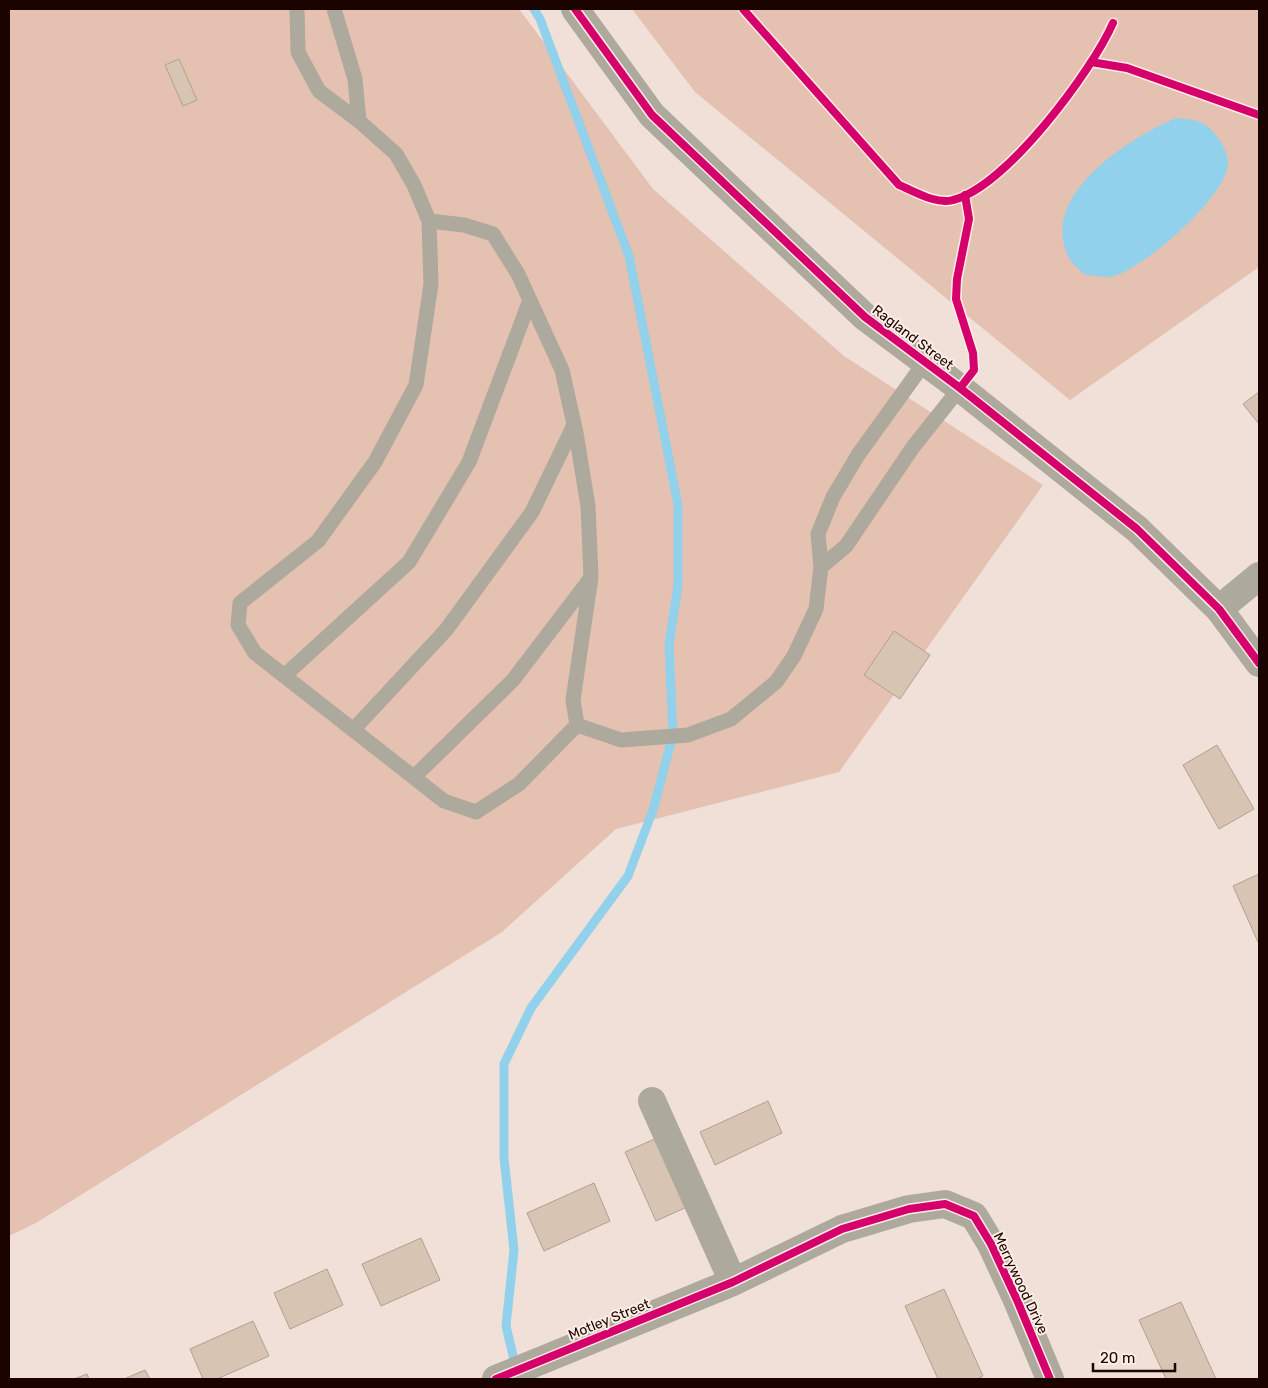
<svg xmlns="http://www.w3.org/2000/svg" width="1268" height="1388" viewBox="0 0 1268 1388" font-family="Rubik,sans-serif">
<style>
.green{fill:#e4c1b0}
.water{fill:#91d1ec}
.lines{fill:none;stroke-linecap:round;stroke-linejoin:round}
.stream{stroke:#91d1ec;stroke-width:9}
.building{fill:#d7c4b3;stroke:#b0a091}
.service{stroke:#ada99c;stroke-width:15}
.minor{stroke:#ada99c;stroke-width:28}
.tertiary{stroke:#ada99c;stroke-width:28}
.cycleway-casing{stroke:#fcede5;stroke-width:11}
.cycleway{stroke:#d6006c;stroke-width:8}
.labels{text-anchor:middle;stroke-width:4;stroke-linejoin:round;paint-order:stroke}
.street-label{font-size:14px;fill:#1b0400;stroke:#fcede5}
</style>
<rect width="100%" height="100%" fill="#f0e0d8"/>
<path class="green" d="M 9,9 L 519,9 L 653,189 L 844,356 L 1043,485 L 839,772 L 616,829 L 502,932 L 36,1223 L 9,1236 Z
M 632,9 L 1259,9 L 1259,267 L 1070,400 L 695,92 Z"/>
<path class="water" d="M 1176,118 C 1184,119 1195,119 1202,123 C 1214,129 1228,149 1228,163 C 1228,196 1142,270 1111,277 C 1103,278 1092,275 1085,275 C 1080,270 1072,264 1069,258 C 1037,196 1129,138 1176,118 Z"/>
<g class="lines">
<path class="stream" d="M 516,1368 L 506,1326 L 514,1250 L 504,1158 L 504,1064 L 531,1008 L 628,876 L 653,810 L 673,735 L 669,645 L 678,585 L 678,505 L 629,256 L 540,19 L 534,9"/>
</g>
<path class="building" d="M 179,59 L 197,100 L 183,106 L 165,65 Z
M 1259,392 L 1259,424 L 1243,404 Z
M 894,631 L 930,655 L 900,699 L 864,675 Z
M 1217,745 L 1254,809 L 1219,829 L 1183,765 Z
M 1259,874 L 1259,941 L 1258,942 L 1233,886 Z
M 768,1101 L 782,1133 L 715,1165 L 700,1132 Z
M 657,1138 L 687,1207 L 656,1221 L 625,1152 Z
M 594,1183 L 610,1221 L 544,1251 L 527,1213 Z
M 421,1238 L 440,1280 L 381,1306 L 362,1264 Z
M 327,1269 L 343,1305 L 290,1329 L 274,1293 Z
M 944,1289 L 983,1376 L 977,1379 L 938,1379 L 905,1306 Z
M 1181,1302 L 1216,1379 L 1166,1379 L 1139,1320 Z
M 253,1321 L 269,1356 L 217,1379 L 203,1379 L 190,1349 Z
M 145,1370 L 150,1379 L 124,1379 Z
M 87,1374 L 89,1379 L 74,1379 Z"/>
<g class="lines">
<path class="service" d="M 297,9 L 298,52 L 319,91 L 359,121 L 396,154 L 414,185 L 429,221 L 431,284 L 416,385 L 375,462 L 318,541 L 240,603 L 238,625 L 255,653 L 444,801 L 476,812 L 519,784 L 577,725
M 334,9 L 355,79 L 359,121
M 429,221 L 464,225 L 493,234 L 518,274 L 562,370 L 576,433 L 588,506 L 591,577 L 573,700 L 577,725 L 621,740 L 688,735 L 731,719 L 776,682 L 794,656 L 816,609 L 821,567 L 818,534 L 833,497 L 858,455 L 925,362
M 821,567 L 846,546 L 913,447 L 960,388
M 284,676 L 409,562 L 469,462 L 530,300
M 353,730 L 446,630 L 532,512 L 574,425
M 414,777 L 513,680 L 590,579"/>
<path class="minor" d="M 1219,609 L 1259,576
M 652,1101 L 733,1282
M 496,1379 L 733,1282 L 842,1229 L 909,1209 L 945,1204 L 974,1216 L 991,1244 L 1017,1300 L 1050,1379"/>
<path class="tertiary" d="M 575,9 L 652,115 L 865,317 L 960,388 L 1137,529 L 1219,609 L 1259,663"/>
<g class="cycleway-casing">
<path id="cycleway" d="M 575,9 L 652,115 L 865,317 L 960,388 L 1137,529 L 1219,609 L 1259,663
M 743,9 L 899,185 C 914,191 936,205 953,200 C 1006,187 1092,71 1113,23
M 1091,62 L 1127,68 L 1259,115
M 960,388 L 974,370 L 973,353 L 956,299 L 957,279 L 969,219 L 965,195
M 496,1379 L 733,1282 L 842,1229 L 909,1209 L 945,1204 L 974,1216 L 991,1244 L 1017,1300 L 1050,1379"/>
</g>
<use href="#cycleway" class="cycleway"/>
</g>
<g class="labels">
<g class="street-label">
<text transform="translate(913 337) rotate(37)" y="5">Ragland Street</text>
<text transform="translate(1021 1283) rotate(65)" y="5">Merrywood Drive</text>
<text transform="translate(609 1319) rotate(-22)" y="5">Motley Street</text>
</g>
</g>
<rect width="1268" height="1388" fill="none" stroke="#1b0400" stroke-width="20"/>
<path d="M1093 1363v8h82v-8" fill="none" stroke="#1b0400" stroke-width="2.5"/>
<text x="1100" y="1363" font-size="15" fill="#1b0400" stroke="#fcede5" stroke-width="4" paint-order="stroke">20 m</text>
</svg>
